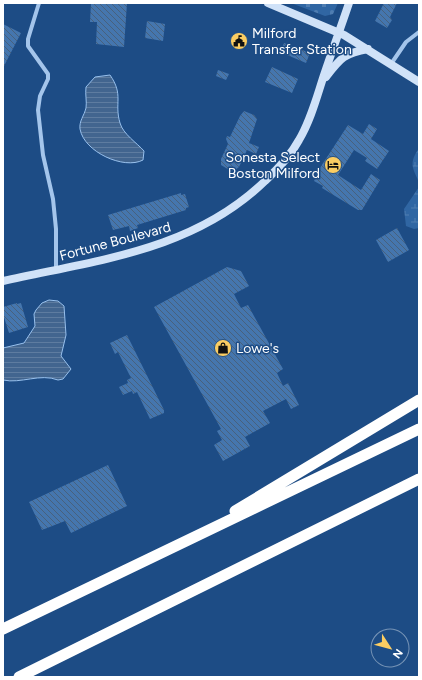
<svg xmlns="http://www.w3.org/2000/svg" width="422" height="680" viewBox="0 0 422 680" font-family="Figtree,sans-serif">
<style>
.wetland{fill:url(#wetland-marsh)}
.cemetery{fill:url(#cemetery-stones)}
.water{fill:url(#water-rules);stroke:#97c0ed}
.building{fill:url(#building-back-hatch)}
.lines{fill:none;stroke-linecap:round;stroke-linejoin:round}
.minor{stroke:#a4c5eb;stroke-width:4}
.secondary{stroke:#d0e2f8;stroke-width:8}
.motorway{stroke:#fff;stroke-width:11}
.labels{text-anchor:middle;stroke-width:3;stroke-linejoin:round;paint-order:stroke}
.poi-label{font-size:14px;fill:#fff;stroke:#1d4c85;text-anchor:start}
.street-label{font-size:14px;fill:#fff;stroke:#1d4c85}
</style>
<defs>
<pattern id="wetland-marsh" width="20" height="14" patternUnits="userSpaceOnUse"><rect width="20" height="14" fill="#3066a3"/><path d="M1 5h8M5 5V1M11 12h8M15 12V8" fill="none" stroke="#4f7db1"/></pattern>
<pattern id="cemetery-stones" width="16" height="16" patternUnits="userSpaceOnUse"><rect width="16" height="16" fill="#3066a3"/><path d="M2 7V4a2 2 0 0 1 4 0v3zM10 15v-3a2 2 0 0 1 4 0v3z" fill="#4f7db1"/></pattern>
<pattern id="water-rules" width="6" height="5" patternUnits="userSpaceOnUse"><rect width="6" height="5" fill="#42658f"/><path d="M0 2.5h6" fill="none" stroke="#5e7ca0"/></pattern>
<pattern id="building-back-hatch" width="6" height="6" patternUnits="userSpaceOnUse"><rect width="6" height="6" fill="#4576ae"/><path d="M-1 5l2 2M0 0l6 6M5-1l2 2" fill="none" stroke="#48617d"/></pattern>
</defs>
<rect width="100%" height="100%" fill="#1d4c85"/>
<path class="wetland" d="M 419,148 L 419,182 C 412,167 409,163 419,148 Z
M 419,187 L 419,228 L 414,229 L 406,226 L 404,209 Z"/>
<path class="cemetery" d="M 291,3 L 338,3 L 333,14 L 325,16 Z"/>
<path class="water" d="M 110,75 C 124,95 114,103 120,123 C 123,134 137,143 144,151 L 143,160 C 124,170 84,152 80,129 C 79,121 84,116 86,108 C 87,102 85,94 86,87 L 95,77 Z
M 49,300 L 58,301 L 64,306 L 66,335 L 61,356 L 71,369 L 63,379 L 58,380 C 40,373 21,384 3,380 L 3,348 L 24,343 L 35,326 L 34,314 L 36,310 L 42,303 Z"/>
<path class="building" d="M 91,3 L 127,3 L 124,47 L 96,44 L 97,22 L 90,22 Z
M 384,3 L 397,3 L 390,17 L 392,20 L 387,28 L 375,21 Z
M 147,21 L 165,24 L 163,41 L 145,38 Z
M 3,24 L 21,33 L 3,68 Z
M 284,43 L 310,53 L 306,63 L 280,52 Z
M 272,67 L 298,79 L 292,93 L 265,82 Z
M 218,70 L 229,74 L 226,80 L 216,76 Z
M 244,111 L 254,115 L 257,119 L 249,143 L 259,147 L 256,154 L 247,150 L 239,167 L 234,171 L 231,171 L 221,165 L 221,159 L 228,144 L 226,139 L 227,136 L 230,137 L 240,116 Z
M 369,124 L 377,129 L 371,139 L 389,151 L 377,169 L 365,161 L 367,158 L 354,150 L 338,175 L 361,190 L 371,174 L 380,180 L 362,210 L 358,210 L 322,188 L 323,186 L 314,181 L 317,175 L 316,174 L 348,125 L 363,134 Z
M 181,193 L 181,195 L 185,194 L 189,207 L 186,208 L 186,210 L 137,225 L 138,228 L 130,231 L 129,226 L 113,230 L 108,215 Z
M 397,228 L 409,250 L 388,262 L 376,240 Z
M 227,267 L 241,271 L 249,286 L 234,294 L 241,308 L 248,305 L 283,369 L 277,373 L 283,386 L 288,383 L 299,405 L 291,409 L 286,399 L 263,411 L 270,423 L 245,437 L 250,446 L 223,461 L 214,445 L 222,440 L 217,431 L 221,429 L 154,307 Z
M 17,303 L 17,304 L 21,303 L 28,327 L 9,333 L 3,314 L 3,307 Z
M 127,335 L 164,410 L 164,413 L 150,419 L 137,392 L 133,394 L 132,391 L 123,395 L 119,387 L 128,383 L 127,380 L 131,378 L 118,352 L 115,354 L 110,343 Z
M 108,465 L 127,506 L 71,533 L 65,521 L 42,530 L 29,502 Z"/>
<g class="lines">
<path class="minor" d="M 39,3 L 28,39 L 28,46 L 48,74 L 48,79 L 40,96 L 38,110 L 43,155 L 53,199 L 56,229 L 56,270
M 391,64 L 406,42 L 419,32"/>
<path class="secondary" d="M 268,3 L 344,35 L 419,82
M 326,77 C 340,59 344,53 368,49
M 3,281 C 96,260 193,251 265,181 C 278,169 291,155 299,140 C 311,120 317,96 324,75 C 332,51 341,27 349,3"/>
<path class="motorway" d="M 235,511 L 419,400
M 3,629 L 419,429
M 19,677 L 419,479"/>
</g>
<defs>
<g id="civic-disc" transform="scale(0.9)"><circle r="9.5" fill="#fbcd62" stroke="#1d4c85"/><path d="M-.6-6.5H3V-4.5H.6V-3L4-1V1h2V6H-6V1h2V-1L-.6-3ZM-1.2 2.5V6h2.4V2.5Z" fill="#111"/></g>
<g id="hotel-disc" transform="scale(0.9)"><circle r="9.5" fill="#fbcd62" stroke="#1d4c85"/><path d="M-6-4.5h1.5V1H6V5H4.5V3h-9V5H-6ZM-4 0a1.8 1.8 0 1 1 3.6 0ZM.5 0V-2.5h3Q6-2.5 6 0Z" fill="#111"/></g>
<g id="shop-disc" transform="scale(0.9)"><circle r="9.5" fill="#fbcd62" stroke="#1d4c85"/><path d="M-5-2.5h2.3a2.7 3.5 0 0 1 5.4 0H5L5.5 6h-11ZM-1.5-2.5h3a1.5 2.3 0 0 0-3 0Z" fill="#111"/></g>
</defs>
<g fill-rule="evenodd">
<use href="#civic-disc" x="239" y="41"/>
<use href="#hotel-disc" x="333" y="165"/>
<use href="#shop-disc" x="223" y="348"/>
</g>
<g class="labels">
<g class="poi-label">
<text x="252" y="38">Milford<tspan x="252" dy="16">Transfer Station</tspan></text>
<text x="320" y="162" text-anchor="end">Sonesta Select<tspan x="320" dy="16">Boston Milford</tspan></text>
<text x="236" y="353">Lowe's</text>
</g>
<g class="street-label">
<text transform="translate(115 241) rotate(-15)" y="5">Fortune Boulevard</text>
</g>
</g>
<rect width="422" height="680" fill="none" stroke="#ffffff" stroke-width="8"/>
<g transform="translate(390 648) rotate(126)"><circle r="19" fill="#1d4c85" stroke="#7794b6"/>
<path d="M0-3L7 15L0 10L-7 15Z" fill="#fbcd62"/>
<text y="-6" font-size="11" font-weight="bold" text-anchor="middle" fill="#ffffff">N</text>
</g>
</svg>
